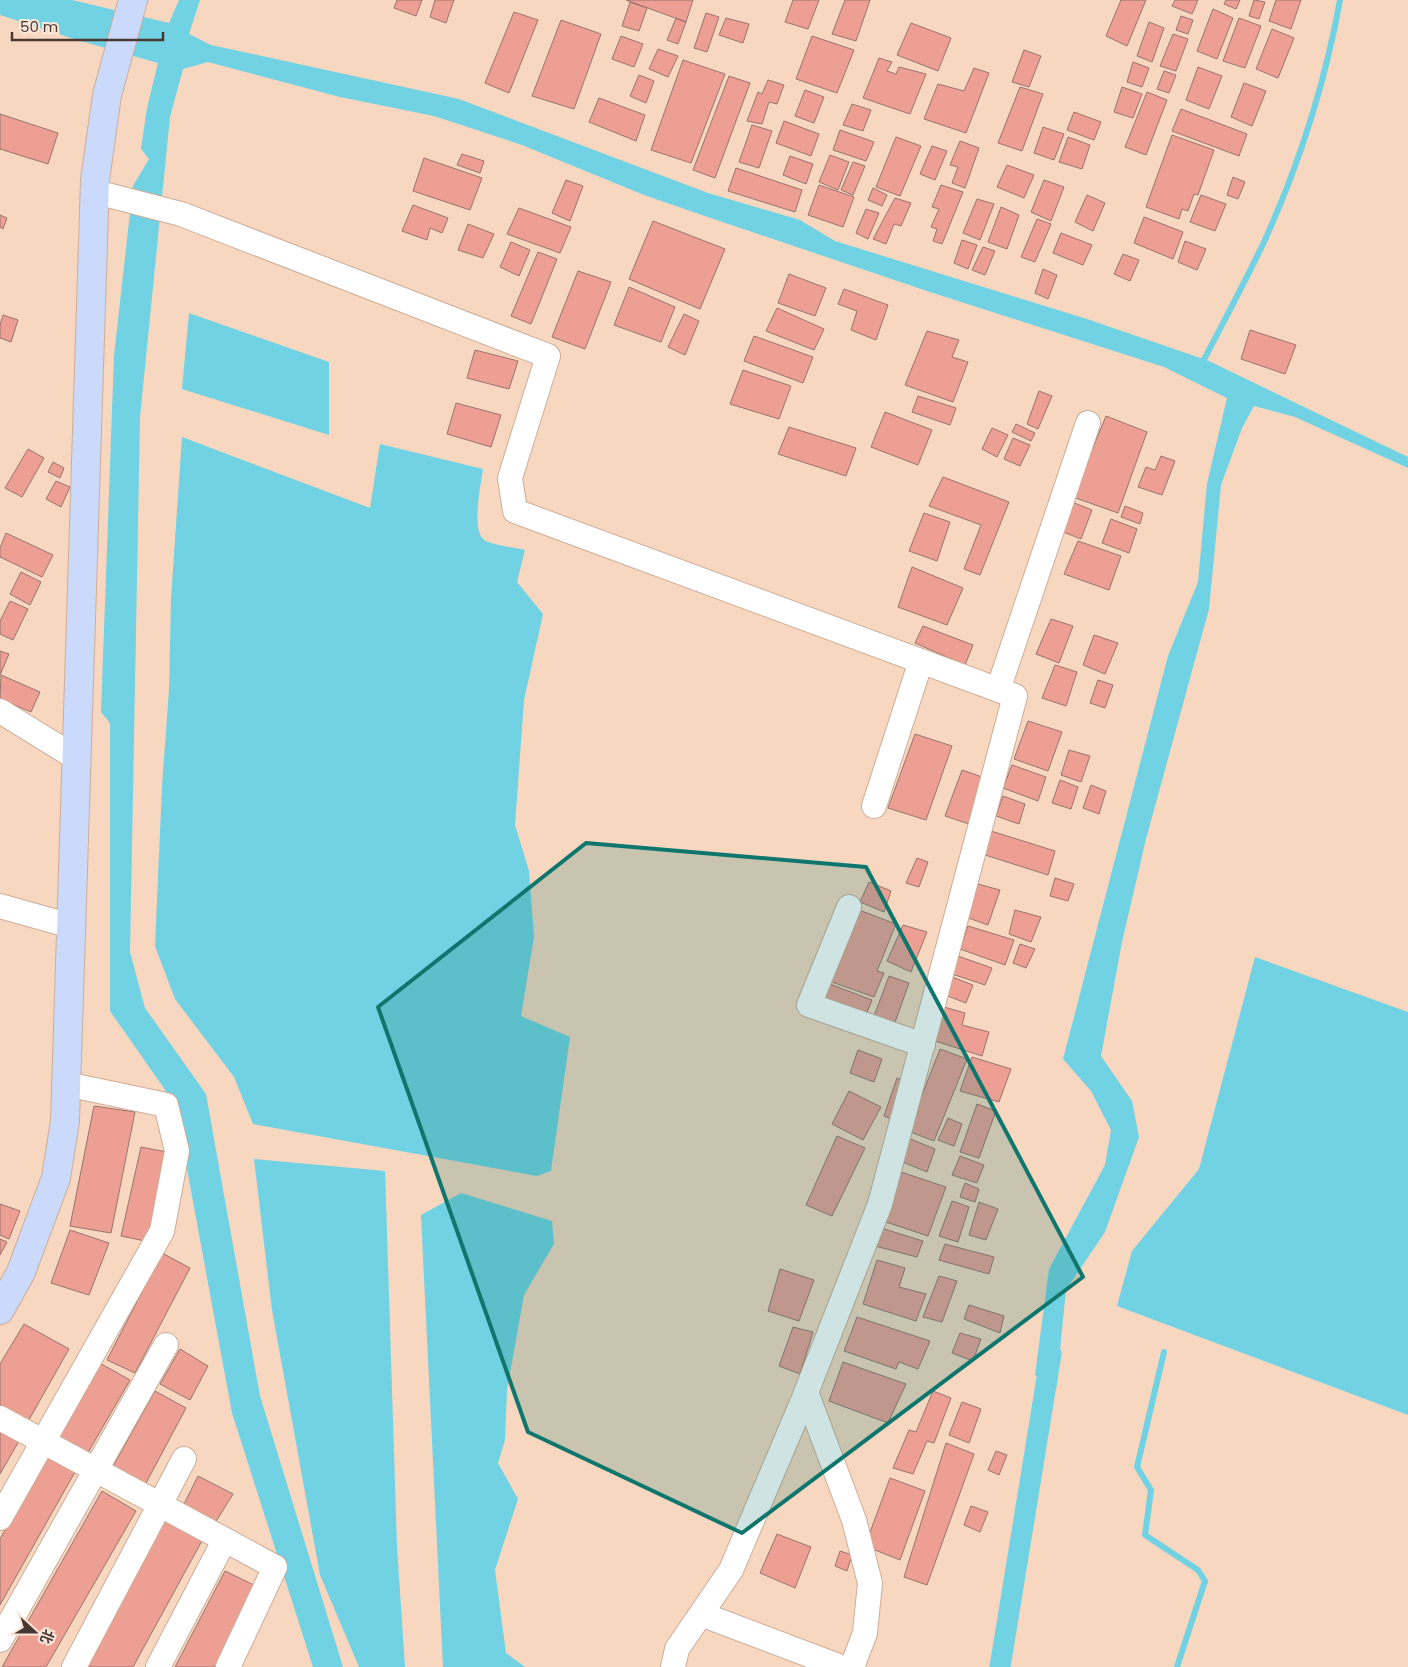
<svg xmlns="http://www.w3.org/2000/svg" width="1408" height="1667" viewBox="0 0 1408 1667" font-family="Poppins,'Noto Sans SC',sans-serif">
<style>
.water{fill:#70d2e2}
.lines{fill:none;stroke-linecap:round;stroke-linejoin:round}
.stream{stroke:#70d2e2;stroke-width:6}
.canal{stroke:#70d2e2;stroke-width:21}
.building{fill:#ed9f94;stroke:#98746e}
.street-casing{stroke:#cdad98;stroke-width:26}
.secondary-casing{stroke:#cdad98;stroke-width:30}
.street{stroke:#fff;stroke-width:24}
.secondary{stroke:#cbdafb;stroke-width:28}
.marked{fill:#0f766e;fill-opacity:0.2;stroke:#0f766e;stroke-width:4;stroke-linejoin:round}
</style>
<rect width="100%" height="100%" fill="#f8d7c1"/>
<path class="water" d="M 0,0 L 72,0 L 169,23 L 179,0 L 200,0 L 189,34 L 211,45 L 459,99 L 708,193 L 800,220 L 835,241 L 1090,320 L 1209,361 L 1408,457 L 1408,468 L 1295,417 L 1254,406 L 1242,428 L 1221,485 L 1209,609 L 1146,839 L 1122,942 L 1101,1056 L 1132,1101 L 1139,1137 L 1105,1232 L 1066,1290 L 1056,1390 L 1035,1375 L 1049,1269 L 1105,1165 L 1111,1130 L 1091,1091 L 1063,1059 L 1168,656 L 1198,582 L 1207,484 L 1227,398 L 1164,367 L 930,292 L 696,213 L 644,195 L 522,145 L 434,116 L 340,97 L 208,62 L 183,69 L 170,117 L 140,417 L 130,952 L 145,1008 L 206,1094 L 260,1396 L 343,1667 L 313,1667 L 232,1413 L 175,1104 L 110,1011 L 110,723 L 101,712 L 114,356 L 133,186 L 149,159 L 141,149 L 147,108 L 158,63 L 74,39 L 0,15 Z
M 189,313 L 329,362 L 329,435 L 182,389 Z
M 182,437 L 370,508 L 380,444 L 483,469 C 481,484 470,535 486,541 C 497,546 512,547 525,550 L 517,582 L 543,614 L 524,700 L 515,825 L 529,871 L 534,937 L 521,1016 L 570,1037 L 551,1171 L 537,1176 L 253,1124 L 234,1077 L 175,999 L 155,946 L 162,786 L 169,690 L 171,599 Z
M 1255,957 L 1408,1012 L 1408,1415 L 1117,1306 L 1132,1251 L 1199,1169 Z
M 254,1159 L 385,1171 L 397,1547 L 405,1667 L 359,1667 L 320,1575 L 272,1310 Z
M 461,1193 L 552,1221 L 554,1244 L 524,1295 L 507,1390 L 505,1440 L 498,1463 L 518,1499 L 495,1570 L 506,1653 L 525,1667 L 443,1667 L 421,1215 Z"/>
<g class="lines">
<path class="stream" d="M 1200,367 C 1222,325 1244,284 1264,242 C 1299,165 1325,83 1340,0
M 1164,1352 L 1137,1467 L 1151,1490 L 1145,1535 L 1198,1570 L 1205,1581 L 1177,1667"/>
<path class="canal" d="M 1000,1667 L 1051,1354"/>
</g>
<path class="building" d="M 397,0 L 422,0 L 416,16 L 394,8 Z
M 435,0 L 454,0 L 446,23 L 430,17 Z
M 626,0 L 693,0 L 686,22 Z
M 793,0 L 819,0 L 808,29 L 785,22 Z
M 845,0 L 870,0 L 856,41 L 832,34 Z
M 1121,0 L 1146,0 L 1127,46 L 1106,36 Z
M 1175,0 L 1198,0 L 1192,14 L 1172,6 Z
M 1226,0 L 1240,0 L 1236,9 L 1224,4 Z
M 1254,0 L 1265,2 L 1259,19 L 1249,16 Z
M 1276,0 L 1301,0 L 1291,29 L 1269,21 Z
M 630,2 L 647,8 L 639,31 L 622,26 Z
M 1213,9 L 1233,18 L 1217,59 L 1197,51 Z
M 514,12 L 538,20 L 509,93 L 485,83 Z
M 706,13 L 719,17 L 707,52 L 694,48 Z
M 1181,16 L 1193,20 L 1188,34 L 1176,30 Z
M 676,18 L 686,22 L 678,44 L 667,40 Z
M 726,18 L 749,24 L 743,43 L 719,35 Z
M 1239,18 L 1261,26 L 1245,68 L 1223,61 Z
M 561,20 L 601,34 L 574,109 L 532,96 Z
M 1149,22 L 1164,28 L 1152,62 L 1137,56 Z
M 911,23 L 951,38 L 938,71 L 897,55 Z
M 1272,29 L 1294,38 L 1278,78 L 1256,69 Z
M 1173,34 L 1188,39 L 1176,71 L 1160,66 Z
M 621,36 L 643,44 L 634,67 L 612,59 Z
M 812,36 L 854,50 L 837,93 L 796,79 Z
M 658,49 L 678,56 L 668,77 L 649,69 Z
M 1024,50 L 1041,56 L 1029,87 L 1012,82 Z
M 879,58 L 892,62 L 887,71 L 896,74 L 899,67 L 926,74 L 910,114 L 863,98 Z
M 683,60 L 725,74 L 691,163 L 651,150 Z
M 1133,62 L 1149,68 L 1142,87 L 1127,82 Z
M 1198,67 L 1222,76 L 1209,109 L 1186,100 Z
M 974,68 L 989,73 L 966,133 L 924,119 L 938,84 L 964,91 Z
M 1164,71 L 1176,75 L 1169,93 L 1157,89 Z
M 639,75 L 654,81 L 646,103 L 630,96 Z
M 729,76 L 750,83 L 715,178 L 693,170 Z
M 768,80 L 784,85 L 777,104 L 769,102 L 762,124 L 747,121 L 758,92 L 762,94 Z
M 1244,83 L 1266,91 L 1252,126 L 1231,117 Z
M 1020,87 L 1043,94 L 1022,151 L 998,143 Z
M 1122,87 L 1142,94 L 1133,118 L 1114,112 Z
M 805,90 L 824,97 L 814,123 L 795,116 Z
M 1147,92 L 1167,100 L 1146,155 L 1125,147 Z
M 599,98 L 645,115 L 636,141 L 589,122 Z
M 852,104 L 871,110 L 863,131 L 843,125 Z
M 1181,109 L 1247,134 L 1239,156 L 1172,131 Z
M 1074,112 L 1101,122 L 1094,140 L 1067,130 Z
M 0,114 L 58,133 L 48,164 L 0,149 Z
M 784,121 L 819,134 L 811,156 L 776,143 Z
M 752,125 L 772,131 L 759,168 L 739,162 Z
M 1043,127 L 1064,134 L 1054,160 L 1034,153 Z
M 840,130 L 874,142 L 866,161 L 833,150 Z
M 1172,135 L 1214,150 L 1198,195 L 1194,194 L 1188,211 L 1182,209 L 1179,219 L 1146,207 Z
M 896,137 L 921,146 L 900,196 L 876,187 Z
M 1068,137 L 1090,145 L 1082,169 L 1059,162 Z
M 960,141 L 979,148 L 965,188 L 952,183 L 958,167 L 950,165 Z
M 932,146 L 947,151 L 935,180 L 920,174 Z
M 462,154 L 484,161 L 480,173 L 457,165 Z
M 830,155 L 849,162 L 838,190 L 819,182 Z
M 790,156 L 813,164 L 806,184 L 783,175 Z
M 424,158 L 482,178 L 470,210 L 413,191 Z
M 853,162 L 865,166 L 853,195 L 841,190 Z
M 1007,165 L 1034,175 L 1024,198 L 997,187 Z
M 736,168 L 802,190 L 795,212 L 728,191 Z
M 1233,177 L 1245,182 L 1238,199 L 1227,195 Z
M 566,180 L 583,186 L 570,221 L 552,213 Z
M 1044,180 L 1064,187 L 1051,221 L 1031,212 Z
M 819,185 L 854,197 L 843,227 L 808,215 Z
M 941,185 L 963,192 L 942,244 L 933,241 L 937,229 L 931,227 L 939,209 L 932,207 Z
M 873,188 L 887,195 L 882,206 L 868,200 Z
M 1087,195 L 1105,203 L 1093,231 L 1075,222 Z
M 1201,195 L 1226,204 L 1215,231 L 1190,222 Z
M 895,198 L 911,203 L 901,226 L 894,224 L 886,244 L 873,239 Z
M 977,199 L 994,204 L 980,240 L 963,233 Z
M 413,205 L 448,218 L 442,233 L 430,228 L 427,240 L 402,231 Z
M 1001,207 L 1019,215 L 1007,249 L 988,242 Z
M 519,208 L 571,227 L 560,253 L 507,234 Z
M 866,209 L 879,213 L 868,239 L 856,233 Z
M 0,215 L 7,218 L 3,229 L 0,227 Z
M 1144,217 L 1183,232 L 1173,259 L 1134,243 Z
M 1037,219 L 1051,224 L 1035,262 L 1021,257 Z
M 653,221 L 725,249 L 700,309 L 629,279 Z
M 468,224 L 494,234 L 483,258 L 458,250 Z
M 1061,233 L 1092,245 L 1083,265 L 1053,253 Z
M 962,240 L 977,245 L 968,269 L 954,263 Z
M 1185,241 L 1206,249 L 1197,270 L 1178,262 Z
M 511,242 L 530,250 L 519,276 L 500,267 Z
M 983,247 L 995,251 L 985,275 L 972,270 Z
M 538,252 L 557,259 L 531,324 L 511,316 Z
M 1123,254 L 1139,260 L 1130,281 L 1114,274 Z
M 1043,269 L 1057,275 L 1048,299 L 1035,293 Z
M 578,271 L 611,282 L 585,349 L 552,337 Z
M 789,274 L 826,288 L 815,316 L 778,303 Z
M 629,287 L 675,307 L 661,342 L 614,325 Z
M 844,289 L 888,305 L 876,340 L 851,330 L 857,311 L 838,304 Z
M 777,308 L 824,329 L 814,350 L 766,331 Z
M 684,314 L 699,321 L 685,355 L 668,347 Z
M 3,315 L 18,320 L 11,342 L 0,338 L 0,325 Z
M 1250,330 L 1296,345 L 1285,374 L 1241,359 Z
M 927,331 L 959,340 L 952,357 L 968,362 L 953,402 L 905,385 Z
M 754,336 L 813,357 L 803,383 L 744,361 Z
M 475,350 L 518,361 L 509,389 L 467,378 Z
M 743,370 L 791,386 L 779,419 L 730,404 Z
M 1039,391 L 1052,396 L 1038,429 L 1027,424 Z
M 918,396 L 956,408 L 950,425 L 912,412 Z
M 456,403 L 501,415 L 491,447 L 447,434 Z
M 885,412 L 932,430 L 918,465 L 871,447 Z
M 1106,416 L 1147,432 L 1118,513 L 1073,497 Z
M 1016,424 L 1035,433 L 1031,441 L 1012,432 Z
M 789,427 L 856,448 L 846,476 L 778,454 Z
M 992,428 L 1008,435 L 997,457 L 982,449 Z
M 1013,438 L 1030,445 L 1020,466 L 1004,459 Z
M 28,449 L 44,458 L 22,497 L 5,488 Z
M 1161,456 L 1175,461 L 1162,495 L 1138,487 L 1146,467 L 1155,470 Z
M 53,462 L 64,468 L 60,478 L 48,472 Z
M 943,477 L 1009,502 L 980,575 L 964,569 L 981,525 L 929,506 Z
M 56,481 L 70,487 L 61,507 L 46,499 Z
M 1067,500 L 1092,510 L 1081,539 L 1056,529 Z
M 1125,506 L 1143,513 L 1140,524 L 1121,517 Z
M 924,513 L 950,522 L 937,561 L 909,551 Z
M 1111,519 L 1137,529 L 1129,553 L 1102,543 Z
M 6,533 L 53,555 L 42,577 L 0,557 L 0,548 Z
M 1078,541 L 1121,556 L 1109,590 L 1064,574 Z
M 912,567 L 963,588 L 947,625 L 898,607 Z
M 21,572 L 41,582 L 30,605 L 10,594 Z
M 10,601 L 28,609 L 13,640 L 0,634 L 0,621 Z
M 1051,619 L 1073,626 L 1059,663 L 1036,654 Z
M 923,626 L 973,645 L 965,665 L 915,643 Z
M 1094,635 L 1118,643 L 1105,674 L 1083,665 Z
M 0,651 L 9,654 L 0,675 Z
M 1055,665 L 1077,672 L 1066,706 L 1042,698 Z
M 1,675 L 40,692 L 31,712 L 0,699 Z
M 1098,680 L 1113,685 L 1105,708 L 1090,703 Z
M 1028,721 L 1062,732 L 1048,771 L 1014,759 Z
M 915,734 L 952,746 L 926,820 L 888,808 Z
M 1069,750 L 1090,756 L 1081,782 L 1061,775 Z
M 1012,765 L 1046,777 L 1038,801 L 1003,788 Z
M 962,770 L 985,778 L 969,824 L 945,816 Z
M 1060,780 L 1078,787 L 1071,809 L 1052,803 Z
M 1091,785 L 1106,791 L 1099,814 L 1083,808 Z
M 1003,796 L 1025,804 L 1019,824 L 996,816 Z
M 991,831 L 1055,851 L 1048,875 L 982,854 Z
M 917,858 L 928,862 L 919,887 L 906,883 Z
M 1055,878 L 1074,884 L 1068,901 L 1050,896 Z
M 869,882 L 891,891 L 884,912 L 860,902 Z
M 974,883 L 1000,890 L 988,925 L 963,916 Z
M 859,910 L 896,924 L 877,971 L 884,973 L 874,997 L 829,981 Z
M 1015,910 L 1041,917 L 1031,942 L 1009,934 Z
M 903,925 L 927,932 L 911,972 L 887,961 Z
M 968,926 L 1014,940 L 1005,965 L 960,949 Z
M 1020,944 L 1035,949 L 1026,968 L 1013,963 Z
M 955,955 L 992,968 L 985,985 L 949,973 Z
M 889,976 L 909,983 L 892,1031 L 871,1024 Z
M 952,977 L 973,985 L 966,1003 L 945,995 Z
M 830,984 L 872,1000 L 864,1020 L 823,1004 Z
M 944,1007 L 965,1013 L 962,1025 L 989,1032 L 982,1056 L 932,1040 Z
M 940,1049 L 967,1059 L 934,1141 L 908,1131 Z
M 858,1050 L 882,1059 L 874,1082 L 850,1073 Z
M 972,1057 L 1011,1069 L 999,1102 L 960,1091 Z
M 897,1078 L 909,1083 L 896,1121 L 884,1116 Z
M 849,1091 L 881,1107 L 863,1140 L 832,1124 Z
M 977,1104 L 996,1111 L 979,1158 L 960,1152 Z
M 94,1106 L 135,1112 L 111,1233 L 70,1226 Z
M 948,1118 L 962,1124 L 954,1146 L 938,1140 Z
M 837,1136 L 865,1148 L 832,1216 L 806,1205 Z
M 908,1138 L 935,1149 L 927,1172 L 900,1161 Z
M 141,1147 L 167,1152 L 150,1242 L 121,1236 Z
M 960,1156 L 984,1165 L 977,1183 L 952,1175 Z
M 901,1172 L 946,1187 L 928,1236 L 883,1221 Z
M 965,1183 L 979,1189 L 975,1202 L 960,1197 Z
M 952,1201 L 969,1207 L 958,1242 L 939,1236 Z
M 979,1202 L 998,1209 L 986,1240 L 969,1235 Z
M 0,1204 L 20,1211 L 9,1239 L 0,1235 Z
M 881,1228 L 923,1241 L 917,1257 L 875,1246 Z
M 70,1230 L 109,1243 L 89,1295 L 51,1283 Z
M 0,1239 L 7,1242 L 0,1255 Z
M 945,1244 L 994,1257 L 989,1274 L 939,1260 Z
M 162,1253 L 190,1268 L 135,1373 L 107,1360 Z
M 877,1260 L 905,1268 L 899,1287 L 926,1294 L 916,1321 L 863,1304 Z
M 780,1269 L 814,1280 L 799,1321 L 768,1311 Z
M 939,1276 L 957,1281 L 942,1322 L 923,1317 Z
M 969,1305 L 1004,1316 L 1000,1333 L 964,1319 Z
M 857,1317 L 930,1341 L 918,1369 L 899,1362 L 896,1369 L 844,1351 Z
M 24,1324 L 69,1349 L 26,1425 L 0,1410 L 0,1364 Z
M 793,1327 L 813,1332 L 800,1374 L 779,1366 Z
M 960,1333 L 981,1339 L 973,1361 L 952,1353 Z
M 180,1349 L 208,1366 L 190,1400 L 160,1384 Z
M 96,1361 L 130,1380 L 86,1456 L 55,1440 Z
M 843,1362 L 906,1384 L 888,1423 L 829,1401 Z
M 155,1391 L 186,1408 L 145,1485 L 112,1468 Z
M 933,1391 L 951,1398 L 934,1443 L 927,1441 L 913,1474 L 893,1468 L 909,1430 L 916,1432 Z
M 962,1402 L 981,1409 L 969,1443 L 949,1435 Z
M 0,1430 L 19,1441 L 0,1474 Z
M 946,1443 L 974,1454 L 927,1585 L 904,1577 Z
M 996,1451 L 1007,1455 L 999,1475 L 988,1470 Z
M 47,1455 L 75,1472 L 0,1605 L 0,1539 Z
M 198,1476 L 233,1494 L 215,1523 L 184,1504 Z
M 890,1478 L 925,1491 L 900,1560 L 865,1546 Z
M 102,1491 L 136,1511 L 46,1667 L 2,1667 Z
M 971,1506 L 988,1512 L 980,1532 L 964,1525 Z
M 164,1519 L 203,1539 L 133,1667 L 86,1667 Z
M 777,1534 L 811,1547 L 795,1588 L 760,1573 Z
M 840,1551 L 852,1555 L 847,1571 L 835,1566 Z
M 225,1571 L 256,1586 L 216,1667 L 175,1667 Z"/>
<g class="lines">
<g class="street-casing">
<path id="street" d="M 96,192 L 181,214 L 548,356 L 510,478 L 515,511 L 1015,696 L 880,1204 L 804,1398 L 731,1570 L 677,1649 L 673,1667
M 998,690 L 1088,423
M 0,711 L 78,759
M 874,806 L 921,661
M 0,906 L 71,926
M 849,907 L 809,1005 L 923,1045
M 806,1392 L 854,1520 L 870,1583 L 865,1633 L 852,1667
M 0,1418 L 275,1567 L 228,1667
M 0,1518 L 162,1231 L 177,1151 L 166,1105 L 66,1084
M 701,1614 L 841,1667
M 0,1640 L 166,1345
M 74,1667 L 184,1459
M 158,1667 L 224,1541"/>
</g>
<g class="secondary-casing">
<path id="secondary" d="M 0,1310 L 21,1272 L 56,1178 L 65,1121 L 95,180 L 107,95 L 133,0"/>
</g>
<use href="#street" class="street"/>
<use href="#secondary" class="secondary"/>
</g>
<path class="marked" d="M 586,843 L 866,867 L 1083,1277 L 742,1533 L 528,1432 L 378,1007 Z"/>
<g transform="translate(35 1632) rotate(111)" stroke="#fbe7da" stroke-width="4" paint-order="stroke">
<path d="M0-4L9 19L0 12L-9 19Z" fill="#473931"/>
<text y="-8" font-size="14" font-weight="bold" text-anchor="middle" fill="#473931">北</text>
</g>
<path d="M12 32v8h151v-8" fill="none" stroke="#473931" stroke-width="2.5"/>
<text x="20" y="32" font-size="15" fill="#473931" stroke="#fbe7da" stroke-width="4" paint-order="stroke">50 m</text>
</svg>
